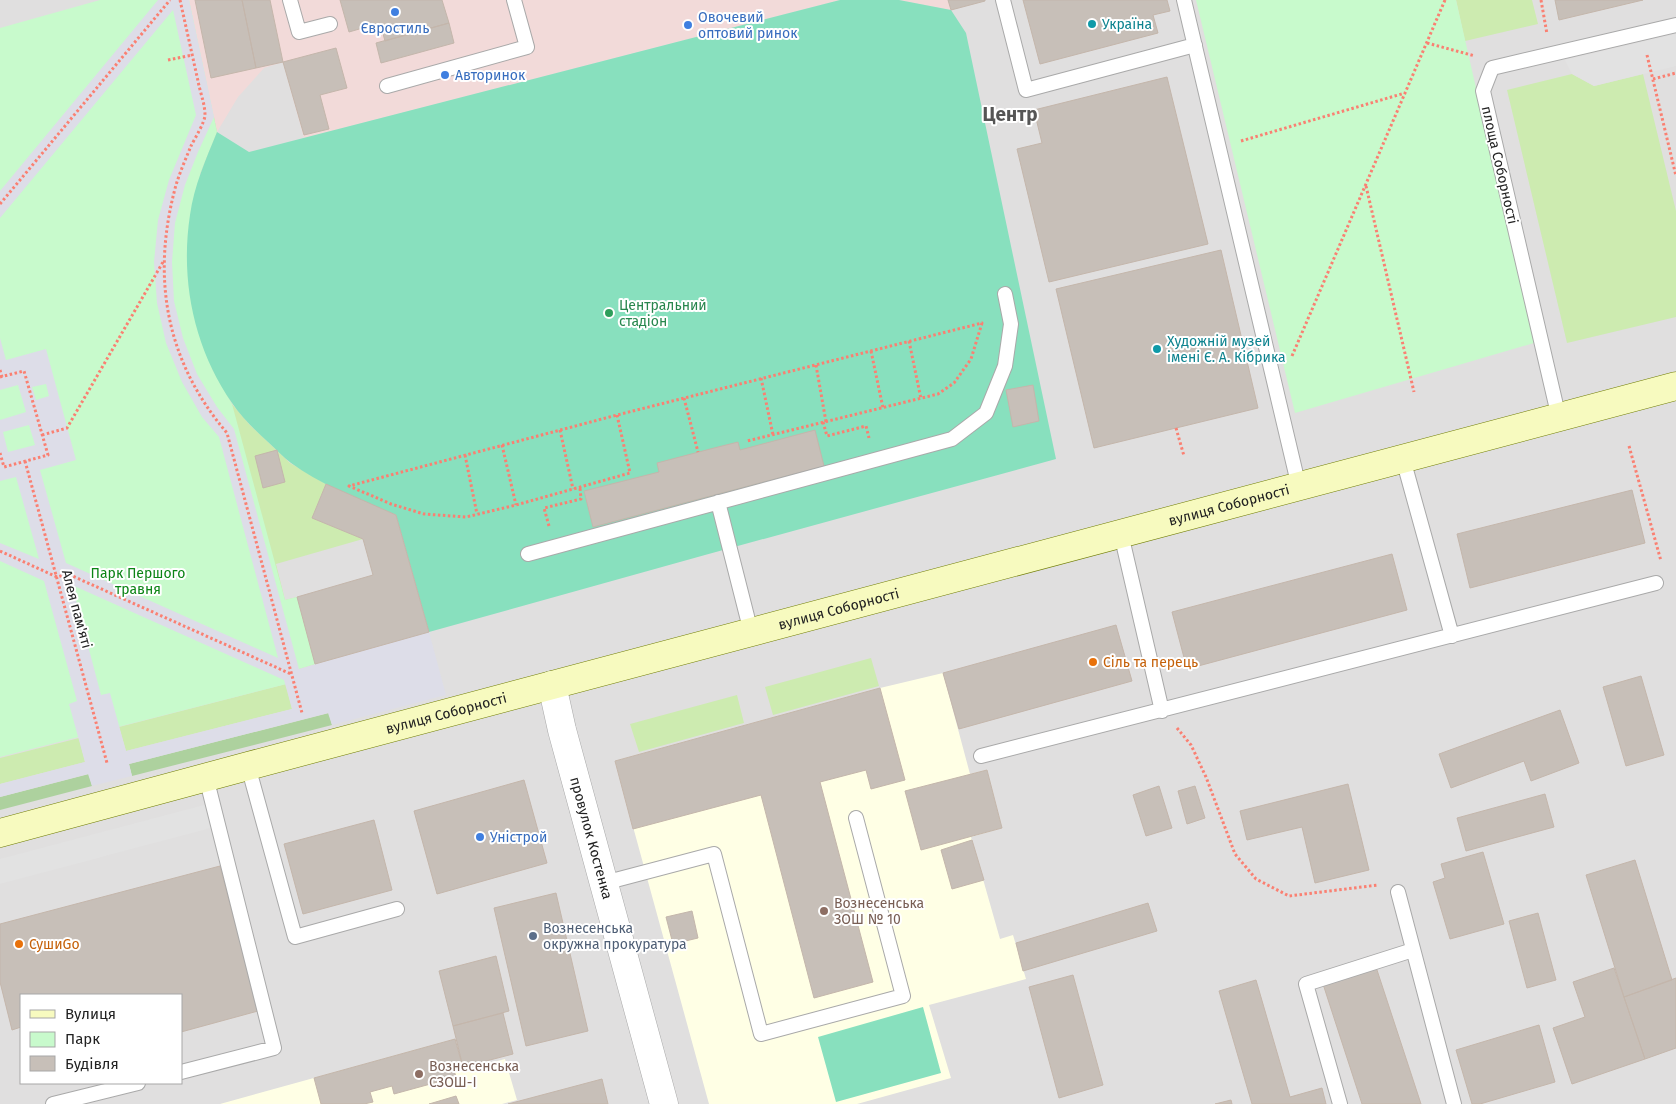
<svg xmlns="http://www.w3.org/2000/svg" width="1676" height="1104" viewBox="0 0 1676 1104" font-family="'Fira Sans',sans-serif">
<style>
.residential{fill:#e0dfdf;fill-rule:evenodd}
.commercial{fill:#f2dad9}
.education{fill:#ffffe5}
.grass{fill:#cdebb0}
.forest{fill:#add19e}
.park{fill:#c8facc}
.pitch{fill:#88e0be}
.parking{fill:#e2e2e2}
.plaza{fill:#dddde8;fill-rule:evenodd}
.building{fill:#c7bfb8;stroke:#c4b6ab}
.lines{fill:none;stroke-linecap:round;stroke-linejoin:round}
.lane-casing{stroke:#a9a9a9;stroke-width:16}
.street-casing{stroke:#a9a9a9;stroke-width:29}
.secondary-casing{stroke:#707d05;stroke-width:29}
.path{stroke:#fa8072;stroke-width:3;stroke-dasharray:2.5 2.5;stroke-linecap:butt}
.lane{stroke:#fff;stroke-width:14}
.street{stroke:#fff;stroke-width:28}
.secondary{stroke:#f7fabf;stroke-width:28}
.shop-dot{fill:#3f7fe0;stroke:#fff;stroke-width:2}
.culture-dot{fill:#0f9aa8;stroke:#fff;stroke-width:2}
.leisure-dot{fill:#2e9e5b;stroke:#fff;stroke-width:2}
.food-dot{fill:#e8710a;stroke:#fff;stroke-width:2}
.education-dot{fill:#8d6e63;stroke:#fff;stroke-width:2}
.service-dot{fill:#5c6f8a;stroke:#fff;stroke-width:2}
.labels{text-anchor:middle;stroke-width:4;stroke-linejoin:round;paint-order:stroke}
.shop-label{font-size:14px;fill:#366cbe;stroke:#fff;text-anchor:start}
.culture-label{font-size:14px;fill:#0d838f;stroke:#fff;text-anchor:start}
.street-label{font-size:14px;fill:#222;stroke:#fff}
.leisure-label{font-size:14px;fill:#27864d;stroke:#fff;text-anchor:start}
.park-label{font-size:14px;fill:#0c8416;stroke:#fff}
.food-label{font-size:14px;fill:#c56008;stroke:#fff;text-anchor:start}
.education-label{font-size:14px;fill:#785e54;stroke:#fff;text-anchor:start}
.service-label{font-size:14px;fill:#4e5e75;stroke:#fff;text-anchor:start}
.district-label{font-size:19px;font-weight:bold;fill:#555;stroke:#fff}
</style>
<rect width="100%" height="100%" fill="#f2efe9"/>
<path class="residential" d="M 0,0 L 1676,0 L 1676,1104 L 0,1104 ZM 21,995 L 181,995 L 181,1083 L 21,1083 Z"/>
<path class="commercial" d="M 189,0 L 840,0 L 304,138 L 283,62 L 264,68 L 238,97 L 217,132 Z
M 899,0 L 948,0 L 951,10 Z"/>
<path class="education" d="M 943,673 L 970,774 L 987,770 L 1002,828 L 971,837 L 1000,939 L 1013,935 L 1026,979 L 929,1005 L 951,1078 L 857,1104 L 709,1104 L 615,761 L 880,688 Z
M 455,1039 L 463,1070 L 505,1059 L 517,1100 L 502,1104 L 220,1104 Z"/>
<path class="grass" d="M 1456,0 L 1532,0 L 1538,24 L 1465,41 Z
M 1572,74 L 1594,86 L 1643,74 L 1676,211 L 1676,317 L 1567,343 L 1507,90 Z
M 214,117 L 217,132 L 200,174 L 190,213 L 186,253 L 189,293 L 197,332 L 212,369 L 232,404 L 249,424 L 290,463 L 326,484 L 312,518 L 363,539 L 276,564 L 285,600 L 297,597 L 315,664 L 299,669 L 234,429 C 186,370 163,300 175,224 C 181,187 198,151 214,117 Z
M 871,658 L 879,686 L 773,715 L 765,687 Z
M 286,684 L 292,709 L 126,751 L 119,727 Z
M 737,695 L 744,723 L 639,752 L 630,724 Z
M 79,738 L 85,762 L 0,784 L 0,758 Z"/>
<path class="forest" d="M 329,713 L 332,725 L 132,776 L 129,764 Z
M 89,774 L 92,786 L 0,810 L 0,797 Z"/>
<path class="park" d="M 100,0 L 189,0 L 217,132 L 200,174 L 212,369 L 232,404 L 285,600 L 297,597 L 315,664 L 299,669 L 302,680 L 0,757 L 0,28 Z
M 1196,0 L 1456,0 L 1534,343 L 1295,413 Z"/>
<path class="pitch" d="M 840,0 L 899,0 L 951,10 L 966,33 L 1056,459 L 705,555 L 429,632 L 396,515 C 361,500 322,486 291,463 C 283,457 276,449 268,442 C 255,430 242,418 232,403 C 194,348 180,281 190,215 C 194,186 206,159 217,132 L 249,152 Z
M 923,1007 L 941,1073 L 836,1102 L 818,1037 Z"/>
<path class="parking" d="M 1676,34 L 1676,66 L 1594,86 L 1572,74 L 1565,60 Z
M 208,804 L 214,827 L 0,884 L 0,859 Z"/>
<path class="plaza" d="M 158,0 L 189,0 L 214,117 L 198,152 L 185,185 L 175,223 L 172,262 L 174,301 L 183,338 L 197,374 L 217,407 L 234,429 L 299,669 L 429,632 L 446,695 L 332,725 L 328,713 L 129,764 L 132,776 L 92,786 L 88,774 L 0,797 L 0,784 L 85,762 L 69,704 L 77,701 L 44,581 L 0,561 L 0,543 L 39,559 L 16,477 L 0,481 L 0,420 L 26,412 L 18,385 L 0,390 L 0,338 L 6,360 L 46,349 L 76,460 L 40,470 L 66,563 L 278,658 L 219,437 L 202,417 L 182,382 L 166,343 L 157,303 L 154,262 L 158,220 L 169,180 L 196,115 L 173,10 L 0,218 L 0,191 ZM 46,384 L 49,396 L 36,400 L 32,387 ZM 29,425 L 35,445 L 8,452 L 3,432 ZM 72,585 L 284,680 L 292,709 L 126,751 L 110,693 L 101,695 Z"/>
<path class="building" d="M 195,0 L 242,0 L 256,68 L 211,78 Z
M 242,0 L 270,0 L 283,62 L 256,68 Z
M 340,0 L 442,0 L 449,23 L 385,41 L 380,23 L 349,32 Z
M 948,0 L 985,0 L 985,1 L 951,10 Z
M 1023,0 L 1167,0 L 1170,11 L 1153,15 L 1158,33 L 1040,64 Z
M 1555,0 L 1643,0 L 1559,20 Z
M 449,23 L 454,43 L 381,63 L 376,43 Z
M 336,48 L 347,88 L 320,95 L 329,129 L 304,135 L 283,62 Z
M 1167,77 L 1208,244 L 1049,282 L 1017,149 L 1042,143 L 1034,110 Z
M 1221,250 L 1258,408 L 1094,448 L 1056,289 Z
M 1033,385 L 1039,421 L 1013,427 L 1006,390 Z
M 815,430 L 824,466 L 593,527 L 584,491 L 659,472 L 657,463 L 714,448 L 738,442 L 740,450 Z
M 277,450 L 285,482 L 263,488 L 255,456 Z
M 326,484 L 396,515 L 429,632 L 315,664 L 297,597 L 373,575 L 363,539 L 312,518 Z
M 1632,490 L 1645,543 L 1470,588 L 1457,534 Z
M 1392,554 L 1407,610 L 1187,669 L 1172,612 Z
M 1116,625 L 1132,681 L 959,729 L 943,673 Z
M 1641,676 L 1664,755 L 1626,766 L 1603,687 Z
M 880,688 L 905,780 L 871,789 L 866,770 L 820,782 L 873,982 L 814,998 L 761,795 L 633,829 L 615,761 Z
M 1560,710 L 1579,763 L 1531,781 L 1524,761 L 1451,788 L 1439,754 Z
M 987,770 L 1002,828 L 921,850 L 905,791 Z
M 524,780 L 547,863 L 437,894 L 414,811 Z
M 1348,784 L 1369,870 L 1315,883 L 1302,827 L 1247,840 L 1240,811 Z
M 1159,786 L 1172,828 L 1146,836 L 1133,795 Z
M 1195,786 L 1205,818 L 1187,824 L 1178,791 Z
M 1545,794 L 1554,827 L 1466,851 L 1457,818 Z
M 374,820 L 392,890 L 303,914 L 284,844 Z
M 972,840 L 984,880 L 952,889 L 941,850 Z
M 1483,852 L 1504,924 L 1450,939 L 1433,882 L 1445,878 L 1441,864 Z
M 1635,860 L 1672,980 L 1624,997 L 1586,875 Z
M 220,866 L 258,1011 L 181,1032 L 181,995 L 21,995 L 21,1027 L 12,1030 L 0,982 L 0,924 Z
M 556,893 L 588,1031 L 526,1046 L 494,908 Z
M 1148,903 L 1157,931 L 1023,971 L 1016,943 Z
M 692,911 L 698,938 L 673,944 L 666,917 Z
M 1538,913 L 1556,980 L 1527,988 L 1509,921 Z
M 496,956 L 509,1011 L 453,1026 L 439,971 Z
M 1376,967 L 1421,1104 L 1362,1104 L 1323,984 Z
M 1614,968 L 1645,1059 L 1572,1084 L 1553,1028 L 1585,1017 L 1573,982 Z
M 1073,975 L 1103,1085 L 1059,1098 L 1029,987 Z
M 1676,978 L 1676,1048 L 1645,1059 L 1624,997 Z
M 1256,980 L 1290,1097 L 1322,1088 L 1326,1104 L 1252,1104 L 1219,991 Z
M 503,1013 L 513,1054 L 463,1067 L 453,1026 Z
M 1539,1025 L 1555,1082 L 1480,1104 L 1472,1104 L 1456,1050 Z
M 455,1039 L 462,1064 L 453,1067 L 456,1077 L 394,1094 L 392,1086 L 370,1092 L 373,1102 L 364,1104 L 321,1104 L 314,1078 Z
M 602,1079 L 608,1104 L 508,1104 Z
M 456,1096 L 459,1104 L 429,1104 Z
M 1231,1100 L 1232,1104 L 1215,1104 Z"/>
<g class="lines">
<g class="lane-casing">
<path id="lane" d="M 290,0 L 299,32 L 330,24
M 1003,0 L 1026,90 L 1195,45
M 1184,0 L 1299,487
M 387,86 L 527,47 L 514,0
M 1559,418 L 1483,91 L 1492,68 L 1676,25
M 1403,459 L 1452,636
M 718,502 L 751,632
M 1121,534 L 1162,711
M 528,554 L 952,439 L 986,413 L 1005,366 L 1011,324 L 1005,294
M 981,756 L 1656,583
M 248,766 L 295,937 L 397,909
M 604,883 L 714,854 L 761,1034 L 903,996 L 856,818
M 1398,892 L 1454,1104
M 181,1072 L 274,1048 L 206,777
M 53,1104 L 138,1083
M 1340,1104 L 1306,984 L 1413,950"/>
</g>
<g class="street-casing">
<g id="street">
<path id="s1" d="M 552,685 L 562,730 L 664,1104"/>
</g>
</g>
<g class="secondary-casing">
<g id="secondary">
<path id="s2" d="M 0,833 L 248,766 L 1676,386"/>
</g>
</g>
<path class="path" d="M 180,0 C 186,27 192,54 198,81 C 200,92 205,104 205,115 C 205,122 195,138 191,146 C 186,158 180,172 176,185 C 151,276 165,360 227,433 L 302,713
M 1541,0 L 1547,34
M 1427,43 L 1475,56
M 1647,55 L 1676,176
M 168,60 L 192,55
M 1653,79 L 1676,73
M 1241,141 L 1405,93
M 1366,186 L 1414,392
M 0,204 L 170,0
M 909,341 L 921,399
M 871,351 L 883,408
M 1292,356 L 1445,0
M 816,365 L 826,422
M 0,370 L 2,377
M 0,377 L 24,371 L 48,455 L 4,467 L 0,453
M 761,378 L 773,435
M 684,398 L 698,452
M 617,415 L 630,473 L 516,505 L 466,517 L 424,514 L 391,504 L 349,486 L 617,415 L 982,323 L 971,359 L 954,383 L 938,394 L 747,441
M 823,422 L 827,436 L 866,426 L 869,438
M 1176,428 L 1184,456
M 560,430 L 573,489
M 42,435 L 67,428 L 163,262
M 502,445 L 516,505
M 1629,446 L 1661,561
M 465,455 L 477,514
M 25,461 L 107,763
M 549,526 L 544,508 L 581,499 L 580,488
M 0,551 L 57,577 L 68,574 L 291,674
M 1177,728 L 1191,745 L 1206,777 L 1235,854 L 1256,879 L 1289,896 L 1378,885"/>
<use href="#lane" class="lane"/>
<use href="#street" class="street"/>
<use href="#secondary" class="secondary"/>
</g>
<g class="shop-dot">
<circle cx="395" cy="12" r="5"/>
<circle cx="688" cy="25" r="5"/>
<circle cx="445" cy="75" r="5"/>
<circle cx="480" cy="837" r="5"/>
</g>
<g class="culture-dot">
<circle cx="1092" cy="24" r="5"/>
<circle cx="1157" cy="349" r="5"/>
</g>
<circle class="leisure-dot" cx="609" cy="313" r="5"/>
<g class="food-dot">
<circle cx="1093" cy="662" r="5"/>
<circle cx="19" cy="944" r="5"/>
</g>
<g class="education-dot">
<circle cx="824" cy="911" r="5"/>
<circle cx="419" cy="1074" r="5"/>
</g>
<circle class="service-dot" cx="533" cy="936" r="5"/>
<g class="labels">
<g class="shop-label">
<text x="698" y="22">Овочевий<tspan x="698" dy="16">оптовий ринок</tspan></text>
<text x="395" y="33" text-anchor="middle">Євростиль</text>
<text x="455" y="80">Авторинок</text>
<text x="490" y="842">Уністрой</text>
</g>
<g class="culture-label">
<text x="1102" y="29">Україна</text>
<text x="1167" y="346">Художній музей<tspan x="1167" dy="16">імені Є. А. Кібрика</tspan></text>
</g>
<g class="street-label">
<text transform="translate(1500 165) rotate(77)" y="5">площа Соборності</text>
<text dy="5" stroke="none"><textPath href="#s2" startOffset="1272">вулиця Соборності</textPath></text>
<text transform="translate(77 609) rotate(75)" y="5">Алея пам'яті</text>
<text dy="5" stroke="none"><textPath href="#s2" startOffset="868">вулиця Соборності</textPath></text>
<text dy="5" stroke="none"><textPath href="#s2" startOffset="462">вулиця Соборності</textPath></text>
<text dy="5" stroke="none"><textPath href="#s1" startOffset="158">провулок Костенка</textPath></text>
</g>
<g class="leisure-label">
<text x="619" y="310">Центральний<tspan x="619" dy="16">стадіон</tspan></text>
</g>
<g class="park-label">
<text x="138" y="578">Парк Першого<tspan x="138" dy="16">травня</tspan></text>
</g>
<g class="food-label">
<text x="1103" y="667">Сіль та перець</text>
<text x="29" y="949">СушиGo</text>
</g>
<g class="education-label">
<text x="834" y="908">Вознесенська<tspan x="834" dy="16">ЗОШ № 10</tspan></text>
<text x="429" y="1071">Вознесенська<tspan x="429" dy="16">СЗОШ-І</tspan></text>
</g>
<g class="service-label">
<text x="543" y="933">Вознесенська<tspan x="543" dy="16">окружна прокуратура</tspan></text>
</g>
<g class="district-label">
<text x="1010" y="121">Центр</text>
</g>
</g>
<rect x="20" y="994" width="162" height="90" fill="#ffffff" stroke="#a7a7a7"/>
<rect x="30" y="1010" width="25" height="8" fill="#f7fabf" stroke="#a7a7a7"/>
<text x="65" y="1019" font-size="15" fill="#222222">Вулиця</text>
<rect x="30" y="1032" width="25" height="15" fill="#c8facc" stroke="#a7a7a7"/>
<text x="65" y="1044" font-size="15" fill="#222222">Парк</text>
<rect x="30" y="1056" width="25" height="15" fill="#c7bfb8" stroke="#a7a7a7"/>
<text x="65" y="1069" font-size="15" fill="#222222">Будівля</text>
</svg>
